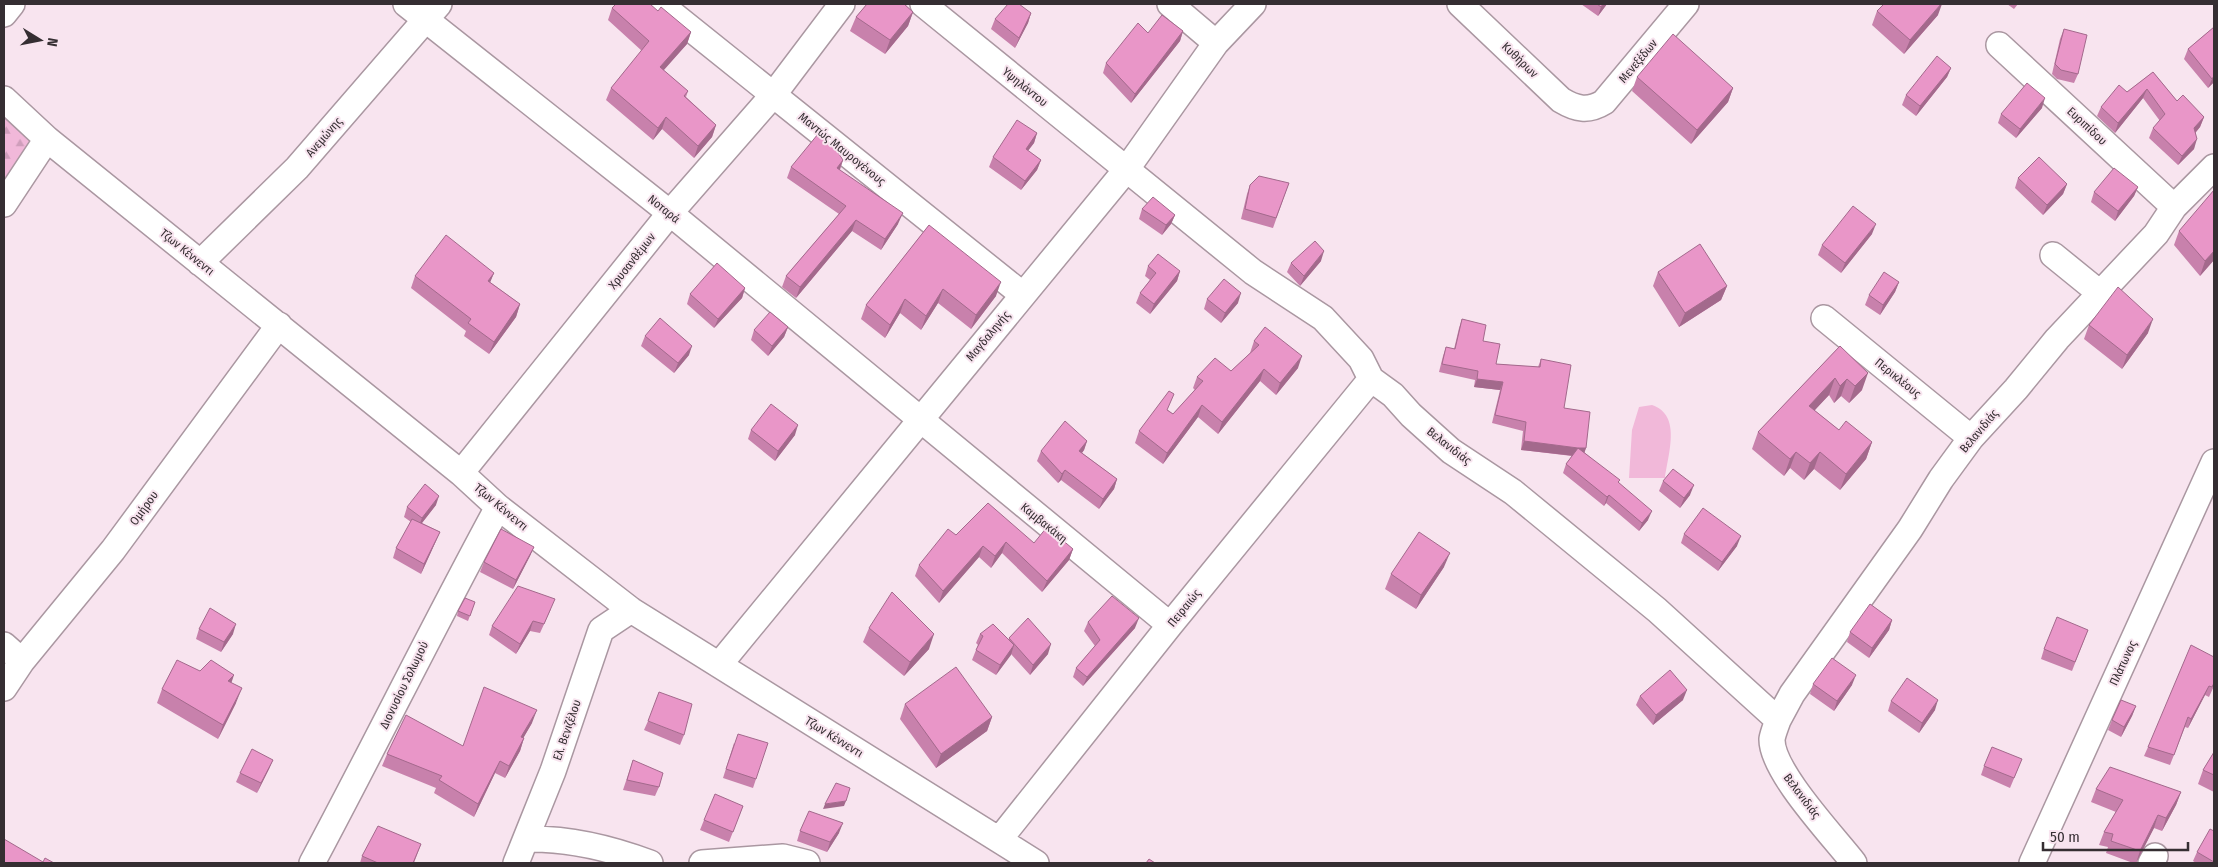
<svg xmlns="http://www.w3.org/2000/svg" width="2218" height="867" viewBox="0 0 2218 867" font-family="'Fira Sans Condensed',sans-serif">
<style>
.green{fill:#f1b8d9}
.forest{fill:url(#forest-firs)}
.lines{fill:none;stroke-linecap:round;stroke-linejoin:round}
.minor-casing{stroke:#aa97a1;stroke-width:28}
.minor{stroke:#fff;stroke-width:25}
.wall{fill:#c881ac}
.shaded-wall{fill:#a3698c}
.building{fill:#e996c8;stroke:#a3698c}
.labels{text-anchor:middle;stroke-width:4;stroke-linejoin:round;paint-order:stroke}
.street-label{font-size:12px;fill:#352e32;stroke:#f8e4ef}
</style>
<defs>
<pattern id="forest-firs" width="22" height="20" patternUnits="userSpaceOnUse" patternTransform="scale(1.25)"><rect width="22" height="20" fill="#f1b8d9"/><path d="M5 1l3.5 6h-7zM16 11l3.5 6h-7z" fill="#cf9ebb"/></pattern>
</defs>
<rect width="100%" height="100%" fill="#f8e4ef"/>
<path class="green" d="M 1652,405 C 1682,415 1668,454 1665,478 L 1629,478 L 1632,430 L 1639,407 Z"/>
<path class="forest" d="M 4,109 L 35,140 L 4,185 Z"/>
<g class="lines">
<g class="minor-casing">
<path id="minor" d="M 406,4 L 670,213 L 1170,625
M 660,4 L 1023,295
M 923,4 L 1253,272 L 1323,318 L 1361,359 L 1371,379 L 1393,395 L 1411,415 L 1451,451 L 1513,492 L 1657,610 L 1778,720 C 1776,726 1773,733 1772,739 C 1771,771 1834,837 1854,863
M 1170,4 L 1216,43
M 1460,4 L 1561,100 C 1576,109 1588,112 1604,102 L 1686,4
M 4,14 L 12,4
M 1999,45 L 2174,207
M 4,99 L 47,139 L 461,473 L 498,507 L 631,610 L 1036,863
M 4,204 L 47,139
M 2053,255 L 2101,294
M 200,263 L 297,168 L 439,4
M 1824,318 L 1971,438
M 461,473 L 670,213 L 774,94 L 842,4
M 4,645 L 22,661
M 719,665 L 1126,170 L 1216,43 L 1253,4
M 4,688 L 22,661 L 113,550 L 279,325
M 1778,720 L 1792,694 L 1910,529 L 1941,479 L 1971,438 L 2016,389 L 2057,339 L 2156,234 L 2174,207 L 2214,167
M 526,839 C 569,838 610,848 650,863
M 999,840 L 1170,625 L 1371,379
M 312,863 C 375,745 434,625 498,507
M 516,863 L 553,771 L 601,630 L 631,610
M 702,863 L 783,857 L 807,863
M 2032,863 L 2214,462
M 2151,863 L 2155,856"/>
</g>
<use href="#minor" class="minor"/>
</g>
<path class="wall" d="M 867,4 L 907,4 L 906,6 L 913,12 L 908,26 L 885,54 L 850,31 L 856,17 Z
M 1581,4 L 1607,4 L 1598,16 Z
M 2007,4 L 2018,4 L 2014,9 Z
M 612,8 L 658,11 L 691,32 L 687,44 L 663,70 L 688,91 L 686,97 L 716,125 L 712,137 L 694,158 L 662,129 L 653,140 L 606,100 L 611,88 L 642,51 L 608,20 Z
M 1877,11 L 1938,15 L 1904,54 L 1872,25 Z
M 1031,13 L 1028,23 L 1015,48 L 991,29 L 995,19 Z
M 2214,27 L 2214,82 L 2208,88 L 2184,59 L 2188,49 Z
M 2064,29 L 2078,74 L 2074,83 L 2057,79 L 2052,74 L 2060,39 Z
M 1183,31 L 1180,41 L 1131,103 L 1103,73 L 1106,63 L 1148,33 Z
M 1951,68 L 1947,77 L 1916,116 L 1902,105 L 1906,95 Z
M 2153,72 L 2177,101 L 2204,117 L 2200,127 L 2196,132 L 2194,149 L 2178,165 L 2149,138 L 2153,128 L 2160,121 L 2143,98 L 2115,133 L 2097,116 L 2101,107 L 2127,92 Z
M 1637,77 L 1733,88 L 1728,102 L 1691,144 L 1632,91 Z
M 2042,108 L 2016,138 L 1998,123 L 2001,114 Z
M 1037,133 L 1034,143 L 1028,151 L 1041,160 L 1037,170 L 1021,190 L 989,167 L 993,157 Z
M 843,160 L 840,170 L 898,224 L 881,250 L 852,231 L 796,298 L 782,287 L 786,276 L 839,214 L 787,178 L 791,167 Z
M 2018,178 L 2067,184 L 2063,194 L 2043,215 L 2015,188 Z
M 1289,183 L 1273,228 L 1241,219 L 1247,194 L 1250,185 Z
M 2138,187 L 2134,196 L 2115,221 L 2091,202 L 2094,192 Z
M 1142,209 L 1175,215 L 1171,224 L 1162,235 L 1139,219 Z
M 929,225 L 996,296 L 971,329 L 938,303 L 921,330 L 900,313 L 885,338 L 861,319 L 866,305 Z
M 2179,231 L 2214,260 L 2200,276 L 2174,245 Z
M 1872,234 L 1841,273 L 1818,255 L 1822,245 Z
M 1321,261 L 1300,286 L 1287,272 L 1291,263 Z
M 1148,266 L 1180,271 L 1177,281 L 1150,314 L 1136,303 L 1140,293 L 1150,280 L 1145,276 Z
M 1658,272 L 1727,286 L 1721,300 L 1679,327 L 1653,286 Z
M 494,273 L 490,282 L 520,304 L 516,317 L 489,354 L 464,336 L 466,331 L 411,288 L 415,276 Z
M 1899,282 L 1895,292 L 1880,315 L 1865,305 L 1869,295 Z
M 745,288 L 742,298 L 714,328 L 687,304 L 690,294 Z
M 1207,299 L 1238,303 L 1221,323 L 1204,309 Z
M 1462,319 L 1483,341 L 1496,364 L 1538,367 L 1541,359 L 1564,408 L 1586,448 L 1584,452 L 1619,483 L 1648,520 L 1639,531 L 1606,503 L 1604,506 L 1563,473 L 1566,464 L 1572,456 L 1521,450 L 1523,431 L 1492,423 L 1500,390 L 1474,387 L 1475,380 L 1439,372 L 1443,356 L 1446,347 L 1454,349 L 1459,328 Z
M 2089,325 L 2148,333 L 2122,369 L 2084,339 Z
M 788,327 L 784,337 L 768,356 L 751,340 L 754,330 Z
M 645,336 L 689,355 L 674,373 L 641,346 Z
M 1254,341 L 1298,368 L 1276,395 L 1260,381 L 1218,434 L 1198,417 L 1163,464 L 1135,443 L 1139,431 L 1168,410 L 1173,414 L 1195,390 L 1193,388 L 1197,377 L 1231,371 L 1250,353 Z
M 1840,346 L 1862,390 L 1849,403 L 1841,396 L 1834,403 L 1829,395 L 1814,410 L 1839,430 L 1872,442 L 1866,459 L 1840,490 L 1814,469 L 1804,480 L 1790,468 L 1784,476 L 1752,449 L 1758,432 Z
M 751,430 L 795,435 L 775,461 L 748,439 Z
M 1087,441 L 1084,450 L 1082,453 L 1117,479 L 1114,489 L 1099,509 L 1061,480 L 1058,483 L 1037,461 L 1041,451 Z
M 1663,481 L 1690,495 L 1680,508 L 1659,491 Z
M 436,505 L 422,523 L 440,532 L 436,541 L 421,574 L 393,558 L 396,548 L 411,522 L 404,517 L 407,507 Z
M 1684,534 L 1737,546 L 1718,571 L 1681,543 Z
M 956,535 L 1034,543 L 1073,549 L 1069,560 L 1042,592 L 1002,553 L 991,568 L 979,557 L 939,603 L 915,576 L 919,565 Z
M 534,547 L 530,556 L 513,589 L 480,572 L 484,562 Z
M 1444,567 L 1416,609 L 1385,589 L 1391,574 Z
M 475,602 L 468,621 L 457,616 L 458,611 Z
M 551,609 L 540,633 L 530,631 L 516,654 L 489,635 L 492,626 Z
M 1892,620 L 1889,630 L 1869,658 L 1847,642 L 1850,632 Z
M 1088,622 L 1135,628 L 1083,686 L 1073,677 L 1076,668 L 1095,646 L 1084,631 Z
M 869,628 L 929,649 L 904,676 L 863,642 Z
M 199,629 L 233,634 L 221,652 L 196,639 Z
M 2088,630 L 2072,671 L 2041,659 L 2044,649 Z
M 980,634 L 1009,639 L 1009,638 L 1048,654 L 1030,675 L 1011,654 L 996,675 L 972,660 L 978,645 L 976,643 Z
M 2214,657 L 2214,686 L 2209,697 L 2205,695 L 2188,728 L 2185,727 L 2170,765 L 2144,756 L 2148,747 Z
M 200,671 L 231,682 L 236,703 L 218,739 L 157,703 L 162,689 Z
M 1813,684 L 1852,685 L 1834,711 L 1810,694 Z
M 1640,696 L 1683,700 L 1653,725 L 1636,705 Z
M 1891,701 L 1935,710 L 1919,733 L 1888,711 Z
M 905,704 L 992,717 L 987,731 L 936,768 L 900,719 Z
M 2136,706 L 2132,716 L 2121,737 L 2108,730 L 2112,720 Z
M 648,721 L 684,735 L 680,745 L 644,730 Z
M 532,723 L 523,738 L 524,738 L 520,751 L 505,778 L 495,773 L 474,817 L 434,793 L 436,788 L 382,766 L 387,754 L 463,746 Z
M 734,743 L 756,779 L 753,788 L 723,778 Z
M 2214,752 L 2214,792 L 2198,784 L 2203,770 Z
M 273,760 L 269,769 L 257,793 L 236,782 L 240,773 Z
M 633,760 L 659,787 L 655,796 L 623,790 Z
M 1984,766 L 2018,769 L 2010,788 L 1981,775 Z
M 2096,789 L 2181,792 L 2176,805 L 2162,831 L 2154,828 L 2136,863 L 2133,863 L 2106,853 L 2108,847 L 2099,845 L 2104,832 L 2116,812 L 2091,802 Z
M 743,806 L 729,842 L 700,830 L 704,820 Z
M 800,831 L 839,833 L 827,852 L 797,841 Z
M 2214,831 L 2214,863 L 2196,863 L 2193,861 L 2197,852 Z
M 421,844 L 414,863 L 360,863 L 362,856 Z"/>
<path class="shaded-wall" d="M 1603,4 L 1607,4 L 1598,16 L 1601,7 Z
M 1941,4 L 1942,4 L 1938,15 L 1904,54 L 1910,40 Z
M 913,12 L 908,26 L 885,54 L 890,40 Z
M 1031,13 L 1028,23 L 1015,48 L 1019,38 Z
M 1183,31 L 1180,41 L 1131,103 L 1135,94 Z
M 691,32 L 687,44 L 656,79 L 660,67 Z
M 1951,68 L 1947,77 L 1916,116 L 1920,106 Z
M 2214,76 L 2214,82 L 2208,88 L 2212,79 Z
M 1733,88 L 1728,102 L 1691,144 L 1697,130 Z
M 2147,89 L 2143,98 L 2115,133 L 2118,123 Z
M 2045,98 L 2042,108 L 2016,138 L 2020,129 Z
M 666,117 L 662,129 L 653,140 L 658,128 Z
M 2204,117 L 2200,127 L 2191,138 L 2194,128 Z
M 716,125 L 712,137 L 694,158 L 698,146 Z
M 1037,133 L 1034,143 L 1022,158 L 1026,149 Z
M 2197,139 L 2194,149 L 2178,165 L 2182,156 Z
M 843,160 L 839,171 L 837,168 Z
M 1041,160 L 1037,170 L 1021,190 L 1025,181 Z
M 2067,184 L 2063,194 L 2043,215 L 2047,205 Z
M 2138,187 L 2134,196 L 2115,221 L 2118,211 Z
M 903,213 L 898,224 L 881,250 L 885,239 Z
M 1175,215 L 1171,224 L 1162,235 L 1166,225 Z
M 856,220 L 852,231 L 796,298 L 800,287 Z
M 1876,224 L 1872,234 L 1841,273 L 1845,263 Z
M 1324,251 L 1321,261 L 1300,286 L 1304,276 Z
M 2214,251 L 2214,260 L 2200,276 L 2205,261 Z
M 1180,271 L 1177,281 L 1150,314 L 1154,304 Z
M 494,273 L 489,285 L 488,281 Z
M 1001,282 L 996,296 L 971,329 L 976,315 Z
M 1899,282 L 1895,292 L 1880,315 L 1883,305 Z
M 1727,286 L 1721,300 L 1679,327 L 1685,313 Z
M 745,288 L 742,298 L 714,328 L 718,319 Z
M 943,289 L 938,303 L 921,330 L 926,316 Z
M 1241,293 L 1238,303 L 1221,323 L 1225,313 Z
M 905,299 L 900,313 L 885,338 L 890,325 Z
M 520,304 L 516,317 L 489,354 L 494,342 Z
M 2153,319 L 2148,333 L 2122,369 L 2127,355 Z
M 788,327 L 784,337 L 768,356 L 772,346 Z
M 692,346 L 689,355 L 674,373 L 678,363 Z
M 1302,356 L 1298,368 L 1276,395 L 1280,383 Z
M 1264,369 L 1260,381 L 1218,434 L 1222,422 Z
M 1868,373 L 1862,390 L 1849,403 L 1855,386 Z
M 1835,378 L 1829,395 L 1803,423 L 1809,406 Z
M 1477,379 L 1503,382 L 1500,390 L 1474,387 Z
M 1847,379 L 1841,396 L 1834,403 L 1840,386 Z
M 1202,405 L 1198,417 L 1163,464 L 1167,453 Z
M 798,425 L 795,435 L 775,461 L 778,451 Z
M 1087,441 L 1084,450 L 1076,461 L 1079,451 Z
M 1524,441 L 1578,448 L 1575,456 L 1521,450 Z
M 1872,442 L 1866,459 L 1840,490 L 1846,474 Z
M 1578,448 L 1586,448 L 1583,457 Z
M 1796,452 L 1790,468 L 1784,476 L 1790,459 Z
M 1820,452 L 1814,469 L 1804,480 L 1810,463 Z
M 1065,470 L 1061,480 L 1058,483 L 1062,474 Z
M 1117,479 L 1114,489 L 1099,509 L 1103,499 Z
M 1694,485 L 1690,495 L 1680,508 L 1684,498 Z
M 1609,495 L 1606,503 L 1604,506 L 1607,497 Z
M 439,496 L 436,505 L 418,528 L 422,518 Z
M 1652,511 L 1648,520 L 1639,531 L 1642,523 Z
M 440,532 L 436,541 L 421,574 L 424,564 Z
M 1741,536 L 1737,546 L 1718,571 L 1722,562 Z
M 1006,542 L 1002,553 L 991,568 L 995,556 Z
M 983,546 L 979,557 L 939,603 L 943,591 Z
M 534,547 L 530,556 L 513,589 L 516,580 Z
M 1073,549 L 1069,560 L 1042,592 L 1047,581 Z
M 1450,553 L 1444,567 L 1416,609 L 1421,595 Z
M 1139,618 L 1135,628 L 1083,686 L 1087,677 Z
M 1892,620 L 1889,630 L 1869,658 L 1872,648 Z
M 533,621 L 530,631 L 516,654 L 520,644 Z
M 236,624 L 233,634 L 221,652 L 224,642 Z
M 934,634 L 929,649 L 904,676 L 910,662 Z
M 1051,644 L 1048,654 L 1030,675 L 1033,665 Z
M 1014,645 L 1011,655 L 996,675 L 1000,665 Z
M 234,675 L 229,690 L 228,681 Z
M 1856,675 L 1852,685 L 1834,711 L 1837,701 Z
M 2209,686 L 2205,695 L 2188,728 L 2191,719 Z
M 242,688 L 236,703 L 218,739 L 223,725 Z
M 1687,690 L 1683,700 L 1653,725 L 1656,715 Z
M 1938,700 L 1935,710 L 1919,733 L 1922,723 Z
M 2136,706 L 2132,716 L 2121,737 L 2124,727 Z
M 537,710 L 532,723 L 517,749 L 521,737 Z
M 992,717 L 987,731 L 936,768 L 941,754 Z
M 524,738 L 520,751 L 505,778 L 509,766 Z
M 273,760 L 269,769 L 257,793 L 261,783 Z
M 500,761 L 495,773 L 474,817 L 478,804 Z
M 2181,792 L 2176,805 L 2162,831 L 2166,818 Z
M 846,801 L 844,806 L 823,809 L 825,804 Z
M 2158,815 L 2154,828 L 2136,863 L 2140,851 Z
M 843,823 L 839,833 L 827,852 L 830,842 Z"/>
<path class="building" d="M 616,4 L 650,4 L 658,11 L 661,7 L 691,32 L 660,67 L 688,91 L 684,96 L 716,125 L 698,146 L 666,117 L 658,128 L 611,88 L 649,41 L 612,8 Z
M 867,4 L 904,4 L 913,12 L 890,40 L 856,17 Z
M 1008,4 L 1019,4 L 1031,13 L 1019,38 L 995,19 Z
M 1597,4 L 1603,4 L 1601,7 Z
M 1884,4 L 1941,4 L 1910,40 L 1877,11 Z
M 1162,15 L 1183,31 L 1135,94 L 1106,63 L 1138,23 L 1148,33 Z
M 2214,27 L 2214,76 L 2212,79 L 2188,49 Z
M 2064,29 L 2087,35 L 2078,74 L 2061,70 L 2055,64 Z
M 1673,34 L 1733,88 L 1697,130 L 1637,77 Z
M 1937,56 L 1951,68 L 1920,106 L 1906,95 Z
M 2153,72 L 2177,101 L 2183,95 L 2204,117 L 2194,128 L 2197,139 L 2182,156 L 2153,128 L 2165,114 L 2147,89 L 2118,123 L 2101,107 L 2119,85 L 2127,92 Z
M 2027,83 L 2045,98 L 2020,129 L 2001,114 Z
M 1017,120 L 1037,133 L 1026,149 L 1041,160 L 1025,181 L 993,157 Z
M 818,134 L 835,148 L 843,160 L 837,168 L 903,213 L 885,239 L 856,220 L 800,287 L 786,276 L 846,206 L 791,167 Z
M 2039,157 L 2067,184 L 2047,205 L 2018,178 Z
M 2114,168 L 2138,187 L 2118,211 L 2094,192 Z
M 1259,176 L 1289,183 L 1276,218 L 1245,209 L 1250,185 Z
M 2214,190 L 2214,251 L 2205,261 L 2179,231 Z
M 1153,197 L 1175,215 L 1166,225 L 1142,209 Z
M 1853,206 L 1876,224 L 1845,263 L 1822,245 Z
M 929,225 L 1001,282 L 976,315 L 943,289 L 926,316 L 905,299 L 890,325 L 866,305 Z
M 446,235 L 494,273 L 488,281 L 520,304 L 494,342 L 468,323 L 471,319 L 415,276 Z
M 1315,241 L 1324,251 L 1304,276 L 1291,263 Z
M 1700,244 L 1727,286 L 1685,313 L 1658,272 Z
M 1158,254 L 1180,271 L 1154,304 L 1140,293 L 1156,273 L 1148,266 Z
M 717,263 L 745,288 L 718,319 L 690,294 Z
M 1884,272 L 1899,282 L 1883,305 L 1869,295 Z
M 1224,279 L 1241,293 L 1225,313 L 1207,299 Z
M 2118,287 L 2153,319 L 2127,355 L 2089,325 Z
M 770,312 L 788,327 L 772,346 L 754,330 Z
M 660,318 L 692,346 L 678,363 L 645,336 Z
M 1462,319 L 1486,325 L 1483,341 L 1500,344 L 1496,364 L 1540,367 L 1541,359 L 1571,365 L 1564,408 L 1590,412 L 1586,448 L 1578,448 L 1620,480 L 1618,482 L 1652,511 L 1642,523 L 1609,495 L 1607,497 L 1566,464 L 1578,448 L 1524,441 L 1526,422 L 1495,415 L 1503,382 L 1477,379 L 1478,371 L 1442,364 L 1446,347 L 1455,349 Z
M 1265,327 L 1302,356 L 1280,383 L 1264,369 L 1222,422 L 1202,405 L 1167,453 L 1139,431 L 1169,391 L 1174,394 L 1167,410 L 1173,414 L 1203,381 L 1197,377 L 1215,358 L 1231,371 L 1259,345 L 1254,341 Z
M 1840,346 L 1868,373 L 1855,386 L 1847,379 L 1840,386 L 1835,378 L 1809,406 L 1839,430 L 1846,421 L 1872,442 L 1846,474 L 1820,452 L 1810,463 L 1796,452 L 1790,459 L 1758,432 Z
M 771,404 L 798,425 L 778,451 L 751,430 Z
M 1065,421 L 1087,441 L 1079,451 L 1117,479 L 1103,499 L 1065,470 L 1062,474 L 1041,451 Z
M 1673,469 L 1694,485 L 1684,498 L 1663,481 Z
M 425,484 L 439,496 L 422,518 L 407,507 Z
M 988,503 L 1034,543 L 1047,527 L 1073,549 L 1047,581 L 1006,542 L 995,556 L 983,546 L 943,591 L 919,565 L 948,529 L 956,535 Z
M 1703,508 L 1741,536 L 1722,562 L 1684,534 Z
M 412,519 L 440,532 L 424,564 L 396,548 Z
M 501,529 L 534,547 L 516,580 L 484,562 Z
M 1419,532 L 1450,553 L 1421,595 L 1391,574 Z
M 518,586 L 555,599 L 544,624 L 533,621 L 520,644 L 492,626 Z
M 892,592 L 934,634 L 910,662 L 869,628 Z
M 1112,596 L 1139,618 L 1087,677 L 1076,668 L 1100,640 L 1088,622 Z
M 465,598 L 475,602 L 470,616 L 458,611 Z
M 1870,604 L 1892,620 L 1872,648 L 1850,632 Z
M 210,608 L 236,624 L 224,642 L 199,629 Z
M 2057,617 L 2088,630 L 2075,662 L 2044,649 Z
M 1028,618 L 1051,644 L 1033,665 L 1009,638 Z
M 993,624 L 1014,645 L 1000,665 L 976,650 L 983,636 L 980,634 Z
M 2191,645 L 2214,657 L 2214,683 L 2212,687 L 2209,686 L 2191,719 L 2188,717 L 2174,755 L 2148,747 Z
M 1832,658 L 1856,675 L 1837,701 L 1813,684 Z
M 177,660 L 200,671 L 211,660 L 234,675 L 228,681 L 242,688 L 223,725 L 162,689 Z
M 956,667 L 992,717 L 941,754 L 905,704 Z
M 1670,670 L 1687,690 L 1656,715 L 1640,696 Z
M 1907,678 L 1938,700 L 1922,723 L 1891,701 Z
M 484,687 L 537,710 L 521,737 L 524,738 L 509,766 L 500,761 L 478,804 L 439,780 L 442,776 L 387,754 L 406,715 L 463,746 Z
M 659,692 L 692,704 L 684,735 L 648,721 Z
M 2121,700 L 2136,706 L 2124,727 L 2112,720 Z
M 738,734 L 768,743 L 756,779 L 726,769 Z
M 1992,747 L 2022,759 L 2014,778 L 1984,766 Z
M 252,749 L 273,760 L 261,783 L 240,773 Z
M 2214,752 L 2214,775 L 2203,770 Z
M 633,760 L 663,773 L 659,787 L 627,780 Z
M 2110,767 L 2181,792 L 2166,818 L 2158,815 L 2140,851 L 2111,841 L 2113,834 L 2104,832 L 2123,800 L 2096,789 Z
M 836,783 L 850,788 L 846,801 L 825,804 Z
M 715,794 L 743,806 L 733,832 L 704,820 Z
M 809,811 L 843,823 L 830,842 L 800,831 Z
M 378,826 L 421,844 L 413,863 L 378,863 L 362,856 Z
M 2210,829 L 2214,831 L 2214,862 L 2197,852 Z
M 4,839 L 43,862 L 45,858 L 54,863 L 4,863 Z
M 1149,859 L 1155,863 L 1146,863 Z"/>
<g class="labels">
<g class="street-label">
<text transform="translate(1520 60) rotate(44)" y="4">Κυθήρων</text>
<text transform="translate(1638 61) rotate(-50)" y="4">Μενεξέδων</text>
<text transform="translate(1025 87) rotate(39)" y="4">Υψηλάντου</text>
<text transform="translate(2087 126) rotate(43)" y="4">Ευριπίδου</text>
<text transform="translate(324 137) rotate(-49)" y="4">Ανεμώνης</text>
<text transform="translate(842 149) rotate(39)" y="4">Μαντώς Μαυρογένους</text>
<text transform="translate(664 209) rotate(39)" y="4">Νοταρά</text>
<text transform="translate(187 252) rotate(39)" y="4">Τζων Κέννεντι</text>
<text transform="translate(632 261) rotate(-52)" y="4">Χρυσανθέμων</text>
<text transform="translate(988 336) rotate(-50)" y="4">Μαγδαληνής</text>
<text transform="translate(1898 378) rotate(39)" y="4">Περικλέους</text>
<text transform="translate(1979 431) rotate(-50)" y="4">Βελανιδιάς</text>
<text transform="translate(1449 446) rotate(38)" y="4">Βελανιδιάς</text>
<text transform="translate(501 507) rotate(40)" y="4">Τζων Κέννεντι</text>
<text transform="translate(144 508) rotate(-54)" y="4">Ομήρου</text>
<text transform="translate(1044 523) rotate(39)" y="4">Καμβακάκη</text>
<text transform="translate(1184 608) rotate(-51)" y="4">Πειραιώς</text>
<text transform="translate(2123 663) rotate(-65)" y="4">Πλάτωνος</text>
<text transform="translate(404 685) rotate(-64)" y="4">Διονυσίου Σολωμού</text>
<text transform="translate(567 730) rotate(-71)" y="4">Ελ. Βενιζέλου</text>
<text transform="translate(834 737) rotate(32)" y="4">Τζων Κέννεντι</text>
<text transform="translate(1802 796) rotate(53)" y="4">Βελανιδιάς</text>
</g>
</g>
<rect width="2218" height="867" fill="none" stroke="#352e32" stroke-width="10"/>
<g transform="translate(40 40) rotate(100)" stroke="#f8e4ef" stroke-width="4" paint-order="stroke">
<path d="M0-4L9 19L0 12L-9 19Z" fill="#352e32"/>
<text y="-8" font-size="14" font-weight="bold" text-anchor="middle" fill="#352e32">N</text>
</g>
<path d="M2043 842v8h145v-8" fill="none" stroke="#352e32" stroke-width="2.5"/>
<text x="2050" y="842" font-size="15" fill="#352e32" stroke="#f8e4ef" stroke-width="4" paint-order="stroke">50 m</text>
</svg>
